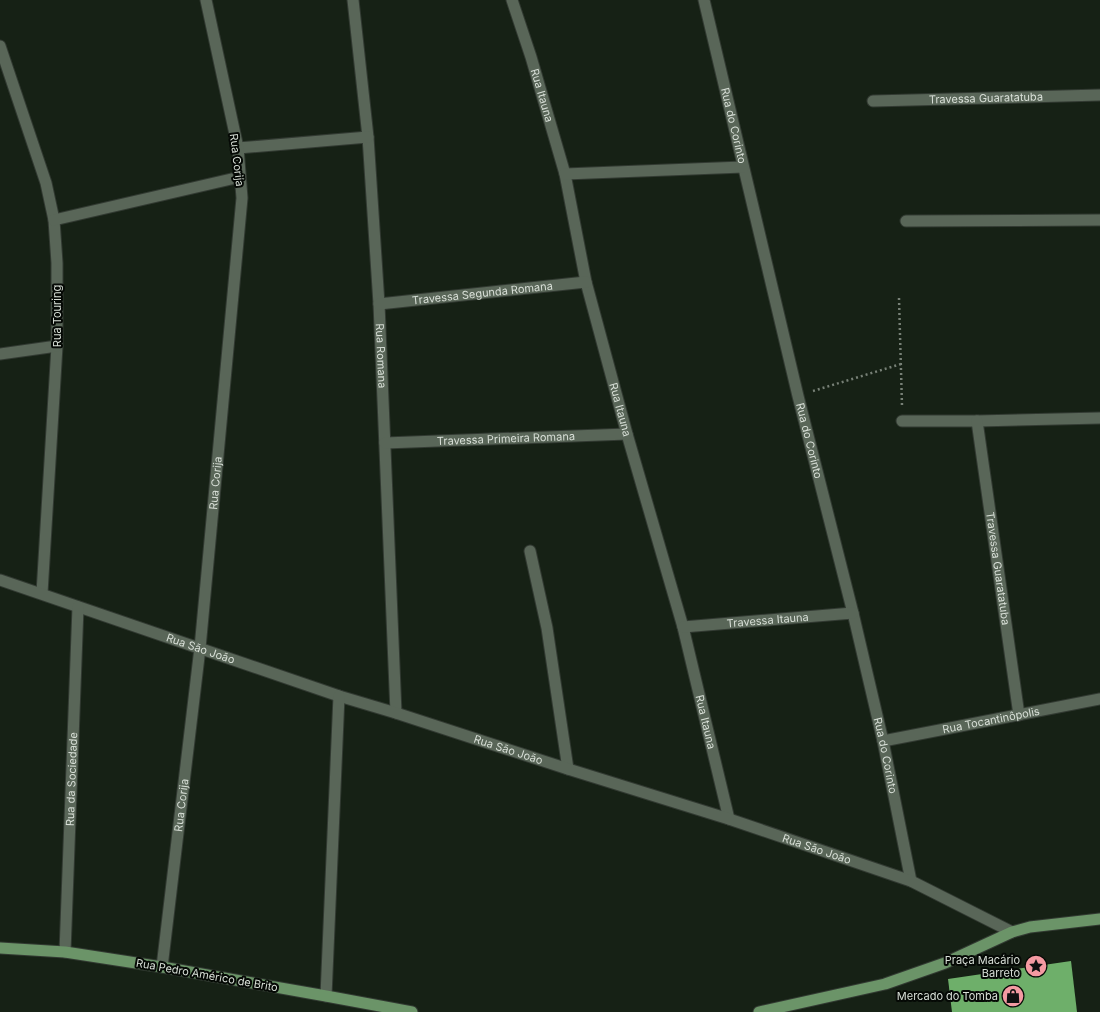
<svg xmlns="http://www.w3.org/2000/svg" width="1100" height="1012" viewBox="0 0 1100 1012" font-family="Inter,sans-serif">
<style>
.building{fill:#6eaf6a}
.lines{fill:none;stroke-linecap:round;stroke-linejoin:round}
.minor-casing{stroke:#323a32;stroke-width:13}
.primary-casing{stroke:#323a32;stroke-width:13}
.path{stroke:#778076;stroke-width:2.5;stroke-dasharray:2 3;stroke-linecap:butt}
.minor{stroke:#596658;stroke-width:11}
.primary{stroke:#6b9468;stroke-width:11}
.labels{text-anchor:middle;stroke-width:4;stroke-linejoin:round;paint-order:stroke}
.street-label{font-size:11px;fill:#d8dfd7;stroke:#050905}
.poi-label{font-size:11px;fill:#d8dfd7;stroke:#050905;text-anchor:end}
</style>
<rect width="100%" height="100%" fill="#162115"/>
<path class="building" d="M 1071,961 L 1077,1012 L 952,1012 L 948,979 Z"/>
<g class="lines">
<g class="minor-casing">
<g id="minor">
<path id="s1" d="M 353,0 L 368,137 L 379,304 L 396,713"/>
<path id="s2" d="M 512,0 L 531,57 L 565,174 L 586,282 L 627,434 L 683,627 L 729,819"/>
<path id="s3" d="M 704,0 L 798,396 L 853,613 L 883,741 L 911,881"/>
<path d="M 0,46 L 46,183 L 54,220 L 57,263 L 57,346 L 42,593"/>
<path id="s4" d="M 873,101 L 1100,95"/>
<path d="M 238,148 L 368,137"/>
<path d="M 565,174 L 743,167"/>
<path d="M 54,220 L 240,177"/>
<path d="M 906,221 L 1100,220"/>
<path id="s5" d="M 379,304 L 586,282"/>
<path d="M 0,354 L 57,346"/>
<path d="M 902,421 L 977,421 L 1100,418"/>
<path id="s6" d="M 977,421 L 1019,715"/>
<path id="s7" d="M 385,443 L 627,434"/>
<path d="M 530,551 L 547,628 L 568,769"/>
<path id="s8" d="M 0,580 L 339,696 L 396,713 L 568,769 L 729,819 L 911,881 L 1012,932"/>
<path id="s9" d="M 683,627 L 853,613"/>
<path id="s10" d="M 883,741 L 1100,699"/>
<path id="s11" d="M 65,952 L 78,607"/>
<path id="s12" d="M 162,967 L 200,648 L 242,198 L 238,148 L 206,0"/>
<path d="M 326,996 L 339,696"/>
</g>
</g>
<g class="primary-casing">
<path id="primary" d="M 0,948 L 65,952 L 162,967 L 326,996 L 412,1012
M 759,1012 L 885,984 L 945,963 L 1012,932 L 1030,927 L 1100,919"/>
</g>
<path class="path" d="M 899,298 L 902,406
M 813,391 L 901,364"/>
<use href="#minor" class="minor"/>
<use href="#primary" class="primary"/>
</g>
<defs>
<g id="sight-disc" transform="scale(1.15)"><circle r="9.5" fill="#f49aa2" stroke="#050905"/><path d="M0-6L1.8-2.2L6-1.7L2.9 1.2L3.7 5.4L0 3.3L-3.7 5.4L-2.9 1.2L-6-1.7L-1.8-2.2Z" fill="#111"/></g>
<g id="shop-disc" transform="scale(1.15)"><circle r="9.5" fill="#f49aa2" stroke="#050905"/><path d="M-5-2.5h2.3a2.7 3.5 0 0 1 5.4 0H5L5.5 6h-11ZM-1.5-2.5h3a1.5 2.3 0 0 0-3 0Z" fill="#111"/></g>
</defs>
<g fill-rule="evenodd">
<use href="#sight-disc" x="1036" y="966"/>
<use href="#shop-disc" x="1013" y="996"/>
</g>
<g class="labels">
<g class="street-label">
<text dy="4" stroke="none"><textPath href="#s2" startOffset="100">Rua Itauna</textPath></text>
<text dy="4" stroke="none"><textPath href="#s4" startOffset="113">Travessa Guaratatuba</textPath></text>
<text dy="4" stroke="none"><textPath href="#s3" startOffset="129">Rua do Corinto</textPath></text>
<text transform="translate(237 160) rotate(83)" y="4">Rua Corija</text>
<text dy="4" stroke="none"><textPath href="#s5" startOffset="104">Travessa Segunda Romana</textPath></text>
<text transform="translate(57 316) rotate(-90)" y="4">Rua Touring</text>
<text dy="4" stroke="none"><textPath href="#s1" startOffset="357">Rua Romana</textPath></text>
<text dy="4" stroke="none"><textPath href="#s2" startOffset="424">Rua Itauna</textPath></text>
<text dy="4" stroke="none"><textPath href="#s7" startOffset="121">Travessa Primeira Romana</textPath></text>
<text dy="4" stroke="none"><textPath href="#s3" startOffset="453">Rua do Corinto</textPath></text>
<text dy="4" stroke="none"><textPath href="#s12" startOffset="487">Rua Corija</textPath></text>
<text dy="4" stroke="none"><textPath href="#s6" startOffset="149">Travessa Guaratatuba</textPath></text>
<text dy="4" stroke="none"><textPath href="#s9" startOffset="85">Travessa Itauna</textPath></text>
<text dy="4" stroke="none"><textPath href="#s8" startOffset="212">Rua São João</textPath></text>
<text dy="4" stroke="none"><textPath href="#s10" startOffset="110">Rua Tocantinôpolis</textPath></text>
<text dy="4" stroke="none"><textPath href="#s2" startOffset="748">Rua Itauna</textPath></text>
<text dy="4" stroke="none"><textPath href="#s8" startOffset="536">Rua São João</textPath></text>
<text dy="4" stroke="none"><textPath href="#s3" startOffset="777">Rua do Corinto</textPath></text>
<text dy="4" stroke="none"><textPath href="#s11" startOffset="173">Rua da Sociedade</textPath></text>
<text dy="4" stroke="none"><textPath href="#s12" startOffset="163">Rua Corija</textPath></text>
<text dy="4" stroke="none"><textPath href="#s8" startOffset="860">Rua São João</textPath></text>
<text transform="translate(207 975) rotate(10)" y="4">Rua Pedro Américo de Brito</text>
</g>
<g class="poi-label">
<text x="1020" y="964">Praça Macário<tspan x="1020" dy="13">Barreto</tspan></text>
<text x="998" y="1000">Mercado do Tomba</text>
</g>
</g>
</svg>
